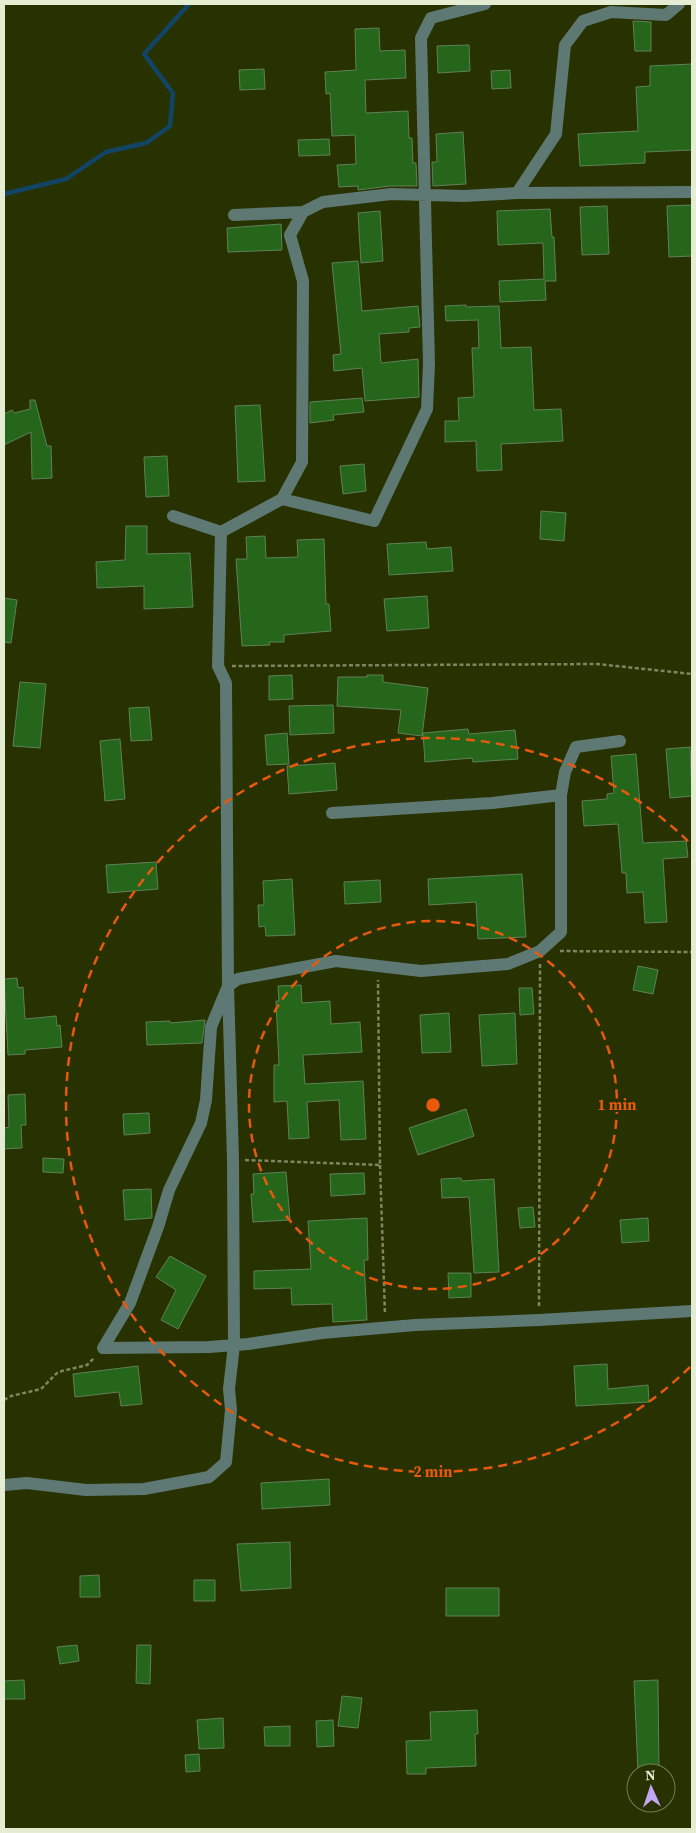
<svg xmlns="http://www.w3.org/2000/svg" width="696" height="1833" viewBox="0 0 696 1833" font-family="'Source Serif 4',serif">
<style>
.lines{fill:none;stroke-linecap:round;stroke-linejoin:round}
.stream{stroke:#124565;stroke-width:4.5}
.building{fill:#26661b;stroke:#5e8158}
.path{stroke:#7d865e;stroke-width:2.5;stroke-dasharray:4 2.5;stroke-linecap:butt}
.minor{stroke:#5e7974;stroke-width:12}
.ring{fill:none;stroke:#e8590c;stroke-width:2.5;stroke-dasharray:9 6}
.centre{fill:#e8590c;stroke:#283200;stroke-width:2.5}
.ring-label{font-size:15px;text-anchor:middle;font-weight:bold;fill:#e8590c;stroke:#283200;stroke-width:4;stroke-linejoin:round;paint-order:stroke}
</style>
<rect width="100%" height="100%" fill="#283200"/>
<g class="lines">
<path class="stream" d="M 4,194 L 66,179 L 106,152 L 146,143 L 170,126 L 173,93 L 144,54 L 189,4"/>
</g>
<path class="building" d="M 633,21 L 651,22 L 651,51 L 635,51 Z
M 379,28 L 380,51 L 405,50 L 406,78 L 365,80 L 366,113 L 408,111 L 409,138 L 412,138 L 413,163 L 416,163 L 417,186 L 390,186 L 358,190 L 358,186 L 339,187 L 337,165 L 356,164 L 355,135 L 332,136 L 330,93 L 326,94 L 325,72 L 356,70 L 355,29 Z
M 469,45 L 470,71 L 438,73 L 437,46 Z
M 692,64 L 692,150 L 645,152 L 645,163 L 580,166 L 578,134 L 638,131 L 636,87 L 650,86 L 650,66 Z
M 264,69 L 265,89 L 240,90 L 239,70 Z
M 510,70 L 511,88 L 492,89 L 491,71 Z
M 463,132 L 466,184 L 433,186 L 432,162 L 437,162 L 436,134 Z
M 329,139 L 330,155 L 299,156 L 298,140 Z
M 692,205 L 692,256 L 669,257 L 667,206 Z
M 607,206 L 609,254 L 582,255 L 580,207 Z
M 550,209 L 552,237 L 554,237 L 556,281 L 545,281 L 546,300 L 500,302 L 499,281 L 544,279 L 543,243 L 498,245 L 497,211 Z
M 380,211 L 383,261 L 361,263 L 358,213 Z
M 281,224 L 282,250 L 228,252 L 227,228 Z
M 358,261 L 362,311 L 418,306 L 420,327 L 409,328 L 409,332 L 379,334 L 381,363 L 418,359 L 419,397 L 365,401 L 362,368 L 334,371 L 333,355 L 341,354 L 332,263 Z
M 466,305 L 466,307 L 499,306 L 501,348 L 531,347 L 534,410 L 561,409 L 563,441 L 501,444 L 502,470 L 477,471 L 476,441 L 445,442 L 445,421 L 459,421 L 458,398 L 474,397 L 472,348 L 479,348 L 478,320 L 446,321 L 445,306 Z
M 362,398 L 364,412 L 333,415 L 334,420 L 310,423 L 310,402 Z
M 30,400 L 35,400 L 47,446 L 51,446 L 52,478 L 32,479 L 31,432 L 4,445 L 4,414 L 12,410 L 14,413 L 30,409 Z
M 260,405 L 265,481 L 238,482 L 235,406 Z
M 167,456 L 169,496 L 146,497 L 144,457 Z
M 364,464 L 366,491 L 343,494 L 340,466 Z
M 541,511 L 566,513 L 564,541 L 540,539 Z
M 126,526 L 147,526 L 147,554 L 190,553 L 193,607 L 144,609 L 144,586 L 97,588 L 96,562 L 125,560 Z
M 265,536 L 266,558 L 298,557 L 297,540 L 324,539 L 326,604 L 329,604 L 331,631 L 284,635 L 284,642 L 269,642 L 270,645 L 242,646 L 236,559 L 247,559 L 246,537 Z
M 426,542 L 427,549 L 451,547 L 453,571 L 389,575 L 387,544 Z
M 427,596 L 429,628 L 387,631 L 384,599 Z
M 4,598 L 17,600 L 11,643 L 4,642 Z
M 292,675 L 293,699 L 269,700 L 269,676 Z
M 367,675 L 383,675 L 383,682 L 428,688 L 422,736 L 398,733 L 401,710 L 337,706 L 338,677 L 367,677 Z
M 20,682 L 46,684 L 40,748 L 13,746 Z
M 333,705 L 334,733 L 290,735 L 289,706 Z
M 149,707 L 152,740 L 131,741 L 129,708 Z
M 468,729 L 469,734 L 515,730 L 518,759 L 473,762 L 472,758 L 425,762 L 423,733 Z
M 287,733 L 289,764 L 267,765 L 265,735 Z
M 120,739 L 125,799 L 105,801 L 100,741 Z
M 690,747 L 692,796 L 670,798 L 666,749 Z
M 636,754 L 643,843 L 686,841 L 688,857 L 663,859 L 667,922 L 645,923 L 643,892 L 627,893 L 626,873 L 622,873 L 618,824 L 584,826 L 582,801 L 607,799 L 607,794 L 614,793 L 611,756 Z
M 335,763 L 337,790 L 289,794 L 287,766 Z
M 156,862 L 158,889 L 108,893 L 106,865 Z
M 522,874 L 526,937 L 478,939 L 476,902 L 429,905 L 428,879 Z
M 292,879 L 295,935 L 266,936 L 265,926 L 259,927 L 258,905 L 264,905 L 263,881 Z
M 380,880 L 381,902 L 345,904 L 344,882 Z
M 638,966 L 658,970 L 653,994 L 633,990 Z
M 17,978 L 18,988 L 23,987 L 25,1019 L 56,1016 L 57,1026 L 60,1025 L 62,1047 L 25,1050 L 25,1054 L 8,1055 L 4,979 Z
M 301,985 L 302,1003 L 330,1001 L 331,1024 L 360,1022 L 362,1052 L 303,1055 L 305,1084 L 363,1081 L 366,1139 L 341,1140 L 339,1100 L 307,1102 L 309,1138 L 289,1139 L 287,1101 L 274,1102 L 274,1065 L 279,1065 L 276,1001 L 279,1001 L 278,986 Z
M 519,988 L 532,988 L 534,1014 L 520,1015 Z
M 449,1013 L 451,1052 L 422,1053 L 420,1015 Z
M 515,1013 L 517,1064 L 482,1066 L 479,1015 Z
M 205,1020 L 202,1043 L 147,1045 L 146,1022 L 170,1021 L 170,1023 Z
M 25,1094 L 26,1125 L 21,1125 L 22,1148 L 4,1149 L 4,1128 L 9,1127 L 8,1095 Z
M 466,1109 L 474,1136 L 418,1155 L 409,1128 Z
M 149,1113 L 150,1133 L 124,1135 L 123,1114 Z
M 43,1158 L 64,1159 L 63,1173 L 43,1172 Z
M 286,1172 L 290,1220 L 253,1222 L 251,1194 L 254,1194 L 253,1174 Z
M 364,1173 L 365,1194 L 331,1196 L 330,1174 Z
M 461,1178 L 462,1181 L 494,1179 L 499,1272 L 474,1273 L 469,1197 L 442,1198 L 441,1179 Z
M 151,1189 L 152,1218 L 125,1220 L 123,1190 Z
M 533,1207 L 535,1227 L 520,1228 L 518,1208 Z
M 367,1218 L 368,1260 L 364,1260 L 367,1320 L 333,1322 L 332,1304 L 292,1305 L 291,1288 L 254,1289 L 254,1271 L 311,1269 L 308,1221 Z
M 648,1218 L 649,1241 L 622,1243 L 620,1220 Z
M 170,1256 L 206,1276 L 178,1329 L 161,1320 L 176,1290 L 156,1277 Z
M 448,1273 L 471,1273 L 471,1297 L 449,1298 Z
M 607,1364 L 608,1389 L 648,1385 L 649,1402 L 576,1406 L 574,1366 Z
M 138,1366 L 142,1404 L 121,1406 L 119,1392 L 75,1397 L 73,1374 Z
M 329,1479 L 330,1505 L 262,1509 L 261,1483 Z
M 290,1542 L 291,1588 L 241,1591 L 237,1544 Z
M 99,1575 L 100,1597 L 80,1597 L 80,1576 Z
M 194,1580 L 215,1580 L 215,1601 L 194,1601 Z
M 446,1588 L 499,1588 L 499,1616 L 446,1616 Z
M 77,1645 L 79,1661 L 60,1664 L 57,1647 Z
M 137,1645 L 151,1645 L 150,1684 L 136,1683 Z
M 24,1680 L 25,1699 L 4,1699 L 4,1681 Z
M 658,1680 L 659,1772 L 638,1772 L 634,1681 Z
M 342,1696 L 362,1698 L 358,1728 L 338,1726 Z
M 477,1710 L 478,1734 L 475,1734 L 476,1766 L 426,1768 L 426,1774 L 407,1774 L 406,1741 L 431,1740 L 430,1712 Z
M 223,1718 L 224,1748 L 199,1749 L 197,1720 Z
M 333,1720 L 334,1746 L 317,1747 L 316,1721 Z
M 290,1726 L 290,1746 L 265,1746 L 264,1727 Z
M 199,1754 L 200,1771 L 186,1772 L 185,1755 Z"/>
<g class="lines">
<path class="path" d="M 232,666 L 597,664 L 692,674
M 560,951 L 692,952
M 245,1160 L 380,1165 L 378,980
M 380,1165 L 385,1314
M 539,1306 L 540,964
M 4,1400 L 11,1396 L 41,1389 L 58,1372 L 87,1365 L 94,1358"/>
<path class="minor" d="M 517,193 L 556,134 L 565,45 L 583,21 L 611,12 L 666,15 L 679,4
M 234,215 L 303,212
M 282,499 L 302,462 L 303,281 L 290,235 L 303,212 L 323,202 L 391,194 L 464,196 L 517,193 L 692,192
M 173,516 L 221,532 L 282,499 L 374,521 L 427,409 L 429,364 L 421,38 L 431,18 L 485,4
M 332,813 L 492,803 L 561,795
M 103,1348 L 130,1303 L 158,1227 L 169,1190 L 201,1123 L 206,1100 L 211,1027 L 228,986 L 238,979 L 336,961 L 421,971 L 508,964 L 540,951 L 561,932 L 561,795 L 565,772 L 576,747 L 620,741
M 103,1348 L 209,1347 L 248,1344 L 322,1333 L 415,1325 L 539,1320 L 692,1311
M 4,1485 L 27,1483 L 86,1490 L 144,1489 L 209,1477 L 226,1462 L 231,1410 L 229,1389 L 234,1345 L 233,1160 L 228,986 L 226,683 L 218,666 L 221,532"/>
</g>
<g class="ring">
<circle cx="433" cy="1105" r="184"/>
<path d="M690 1367A367 367 0 1 1 690 843"/>
</g>
<circle cx="433" cy="1105" r="8" class="centre"/>
<g class="ring-label">
<text x="617" y="1110">1 min</text>
<text x="433" y="1477">2 min</text>
</g>
<rect width="696" height="1833" fill="none" stroke="#e4ecd1" stroke-width="10"/>
<g transform="translate(651 1788) rotate(357)"><circle r="24" fill="#283200" stroke="#737c54"/>
<path d="M0-4L9 19L0 12L-9 19Z" fill="#c3a7f2"/>
<text y="-8" font-size="14" font-weight="bold" text-anchor="middle" fill="#e4ecd1">N</text>
</g>
</svg>
